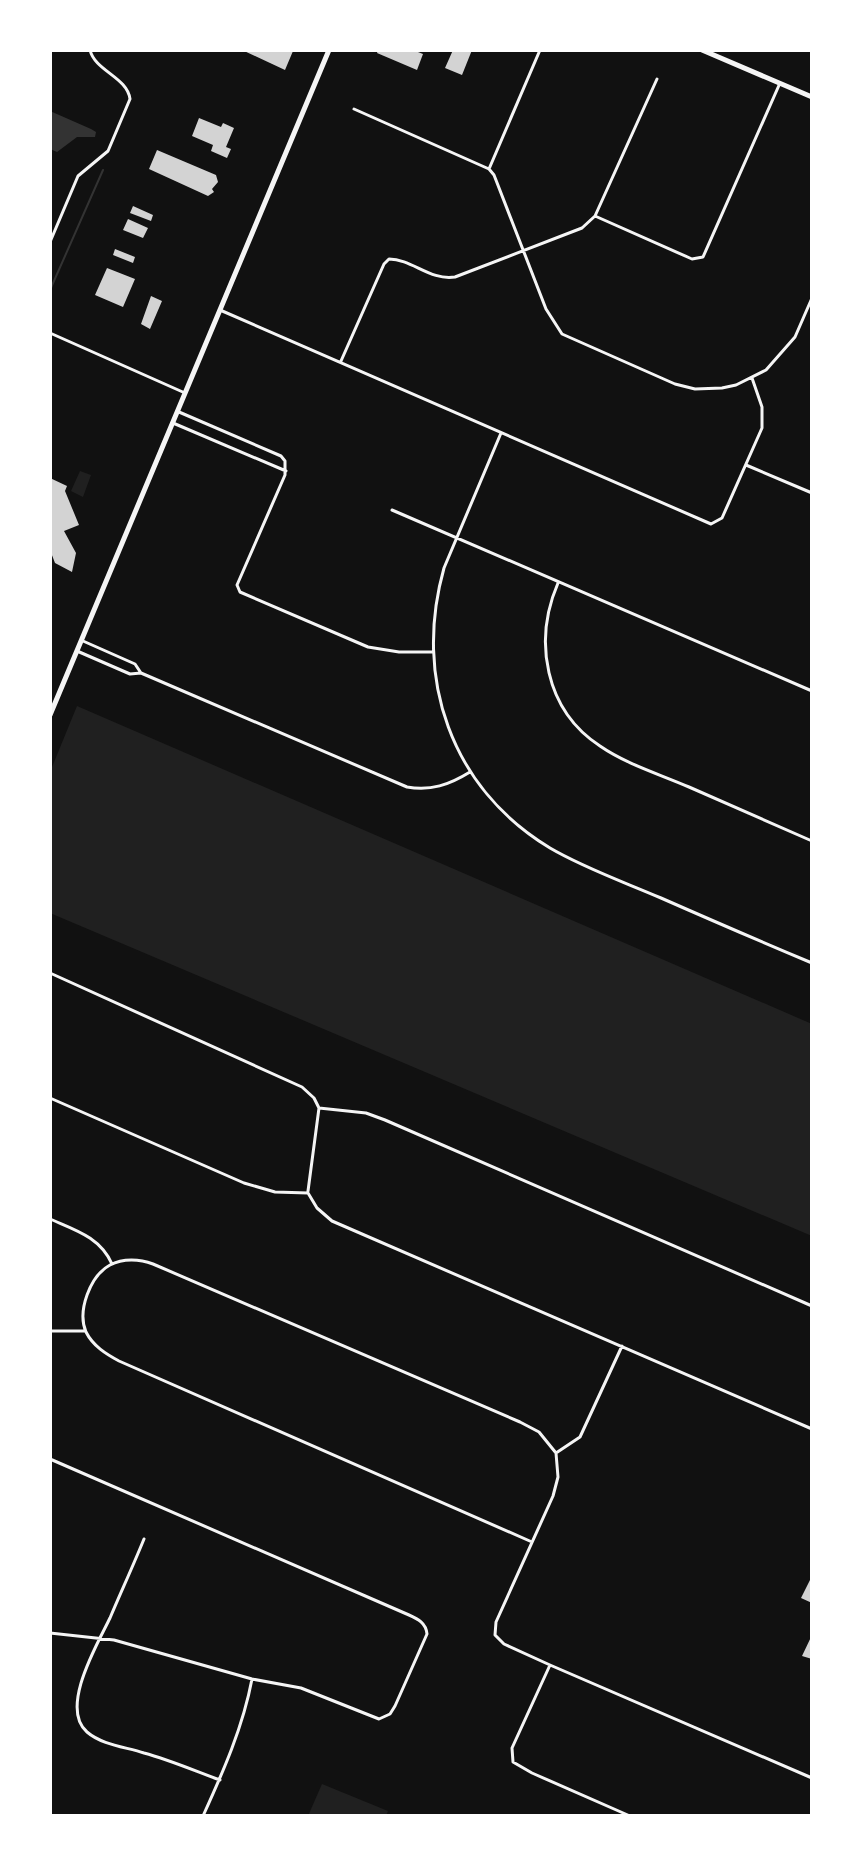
<svg xmlns="http://www.w3.org/2000/svg" width="862" height="1866" viewBox="0 0 862 1866" font-family="'Source Sans 3',sans-serif">
<style>
.green{fill:#202020}
.water{fill:#333}
.lines{fill:none;stroke-linecap:round;stroke-linejoin:round}
.stream{stroke:#333;stroke-width:2}
.building{fill:#d3d3d3}
.minor{stroke:#f5f5f5;stroke-width:3}
.secondary{stroke:#f5f5f5;stroke-width:5}
</style>
<rect width="100%" height="100%" fill="#111"/>
<path class="green" d="M 80,471 L 91,475 L 83,497 L 71,491 Z
M 77,706 L 812,1024 L 812,1236 L 50,913 L 50,772 Z
M 322,1784 L 388,1811 L 386,1816 L 308,1816 Z"/>
<path class="water" d="M 50,111 L 91,129 L 96,132 L 95,137 L 77,137 L 57,152 L 50,149 Z"/>
<g class="lines">
<path class="stream" d="M 50,290 L 103,170"/>
</g>
<path class="building" d="M 242,50 L 291,50 L 293,51 L 285,70 Z
M 378,50 L 413,50 L 423,54 L 417,70 L 377,53 Z
M 453,50 L 472,50 L 462,75 L 445,68 Z
M 199,118 L 221,127 L 223,123 L 234,128 L 226,147 L 231,149 L 227,158 L 211,151 L 213,145 L 192,136 Z
M 157,150 L 216,175 L 218,182 L 212,189 L 214,192 L 208,196 L 149,169 Z
M 133,206 L 153,215 L 151,221 L 130,213 Z
M 128,219 L 148,228 L 143,238 L 123,230 Z
M 115,249 L 135,257 L 133,263 L 113,255 Z
M 107,268 L 135,279 L 123,307 L 95,295 Z
M 151,296 L 162,301 L 150,329 L 141,324 Z
M 50,478 L 67,486 L 65,491 L 79,525 L 64,531 L 76,553 L 72,572 L 55,563 L 50,550 Z
M 812,1576 L 812,1603 L 801,1598 Z
M 812,1635 L 812,1659 L 802,1656 Z"/>
<g class="lines">
<path class="minor" d="M 354,109 L 489,169 L 494,175 L 546,309 L 562,334 L 675,384 L 695,389 L 722,388 L 736,385 L 766,370 L 795,337 L 812,298
M 489,169 L 540,50
M 595,216 L 657,79
M 50,242 L 78,176 L 108,151 L 130,99 C 127,77 95,71 90,50
M 220,310 L 711,524 L 722,518 L 762,428 L 762,407 L 752,378
M 50,333 L 185,393
M 341,361 L 384,264 L 389,259 C 412,259 430,281 455,277 L 582,228 L 595,216 L 692,259 L 703,257 L 780,83
M 179,412 L 281,456 L 285,461 L 285,475 L 237,585 L 240,592 L 368,647 L 399,652 L 432,652
M 173,423 L 286,471
M 501,433 L 444,568 C 413,678 451,788 550,848 C 584,868 624,882 661,898 C 711,920 762,942 812,963
M 746,465 L 812,493
M 392,510 L 812,691
M 558,583 C 533,641 545,710 600,746 C 626,764 659,774 689,787 C 730,805 771,823 812,841
M 77,651 L 130,674 L 141,673 L 135,664 L 83,641
M 141,673 L 407,787 C 431,791 449,785 470,772
M 50,973 L 302,1087 L 314,1098 L 319,1108
M 50,1098 L 244,1183 L 275,1192 L 308,1193
M 319,1108 L 366,1113 L 385,1120 L 812,1306
M 308,1191 L 319,1108
M 308,1193 L 317,1208 L 332,1221 L 812,1429
M 50,1219 C 75,1230 100,1237 112,1264
M 50,1331 L 85,1331
M 622,1346 L 580,1437 L 556,1453 L 558,1477 L 553,1496 L 496,1622 L 495,1635 L 504,1644 L 550,1665 L 812,1778
M 50,1459 L 409,1615 C 418,1619 426,1623 427,1634 L 395,1706 L 390,1714 L 379,1719 L 301,1688 L 252,1679 L 114,1640 L 50,1633
M 144,1539 C 133,1566 121,1592 110,1618 C 98,1643 59,1708 87,1732 C 102,1745 126,1747 144,1753 C 170,1760 195,1771 220,1780
M 532,1542 L 119,1361 C 106,1354 93,1346 86,1332 C 77,1311 90,1276 110,1265 C 123,1258 140,1259 153,1264 L 520,1422 L 539,1432 L 556,1453
M 550,1665 L 512,1748 L 513,1762 L 532,1773 L 630,1816
M 203,1816 C 223,1772 243,1727 252,1679"/>
<path class="secondary" d="M 702,50 L 812,97
M 50,715 L 329,50"/>
</g>
<rect width="862" height="1866" fill="none" stroke="#ffffff" stroke-width="104"/>
</svg>
